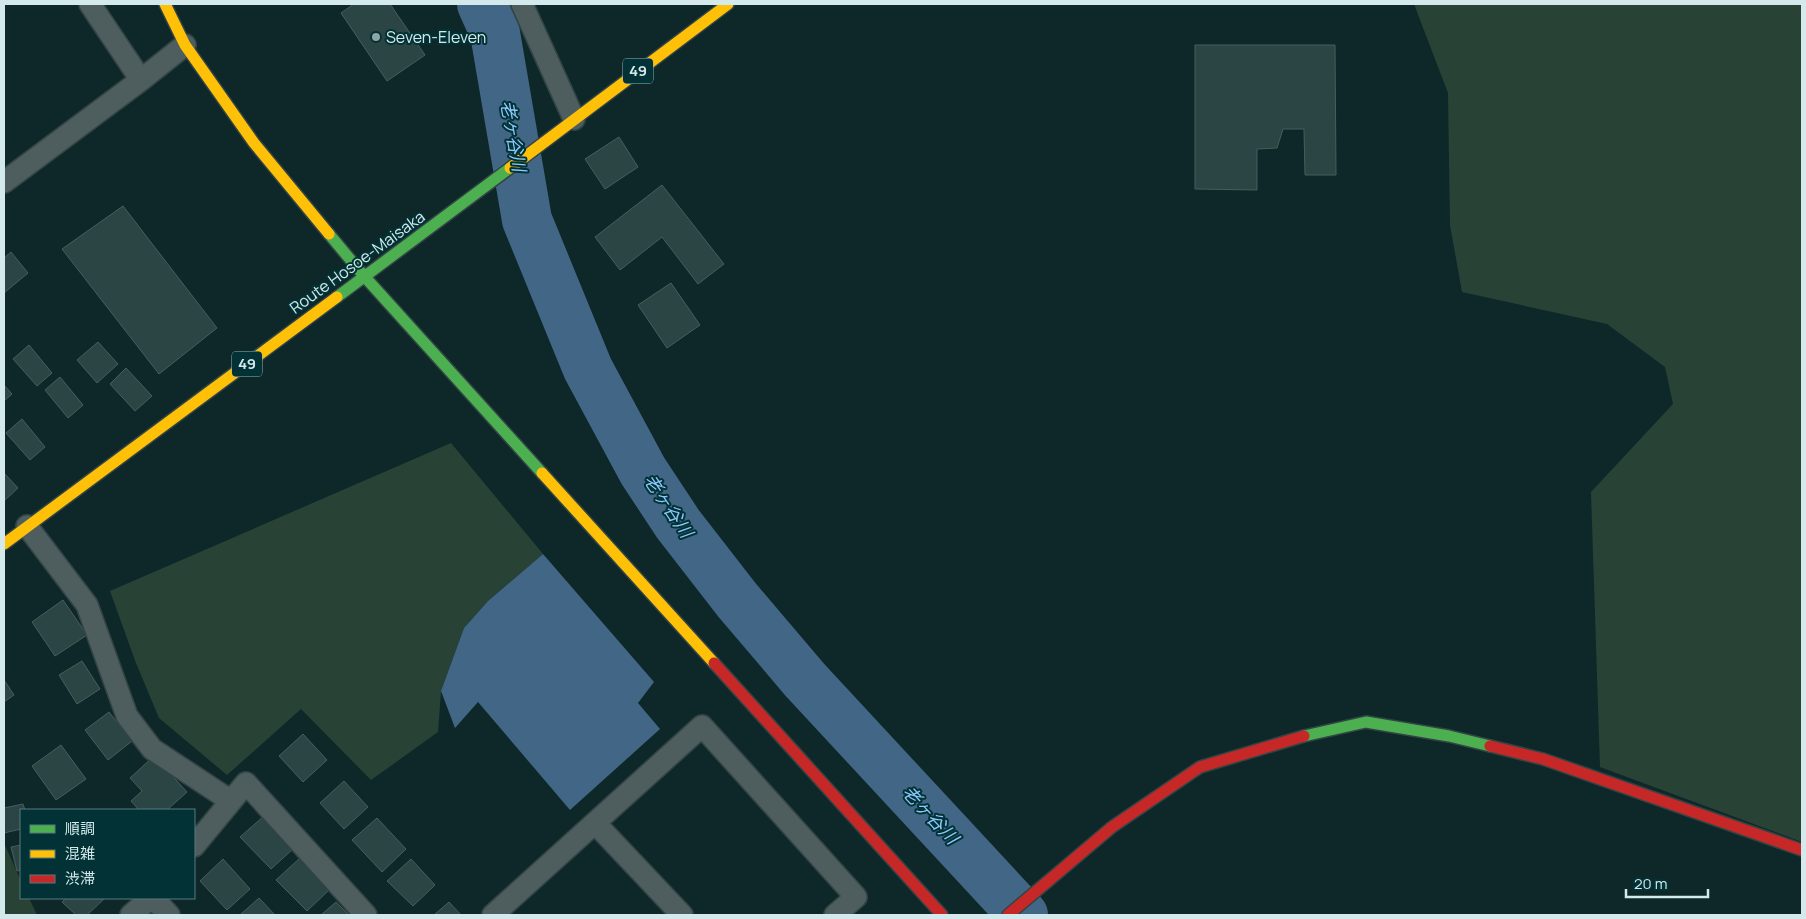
<svg xmlns="http://www.w3.org/2000/svg" width="1806" height="919" viewBox="0 0 1806 919" font-family="Manrope,'Noto Sans JP',sans-serif">
<style>
.green{fill:#284336}
.water{fill:#426685}
.lines{fill:none;stroke-linecap:round;stroke-linejoin:round}
.river{stroke:#426685;stroke-width:50}
.building{fill:#2b4444;stroke:#495d5c}
.street-casing{stroke:#334445;stroke-width:24}
.fast-casing{stroke:#334445;stroke-width:14}
.slow-casing{stroke:#334445;stroke-width:14}
.jam-casing{stroke:#334445;stroke-width:14}
.street{stroke:#4e5e5f;stroke-width:21}
.fast{stroke:#4caf50;stroke-width:11}
.slow{stroke:#ffc107;stroke-width:11}
.jam{stroke:#c62828;stroke-width:11}
.poi-dot{fill:#8ea5a7;stroke:#023235;stroke-width:2}
.labels{text-anchor:middle;stroke-width:4;stroke-linejoin:round;paint-order:stroke}
.shield{fill:#023235;stroke:#94b2b4;stroke-width:1}
.shield-label{font-size:15px;font-weight:bold;fill:#d3e9eb}
.poi-label{font-size:16px;fill:#d3e9eb;stroke:#023235;text-anchor:start}
.street-label{font-size:16px;fill:#d3e9eb;stroke:#023235}
.water-label{font-size:18px;font-style:italic;fill:#8cc8fe;stroke:#023235}
</style>
<rect width="100%" height="100%" fill="#0e2829"/>
<path class="green" d="M 1414,4 L 1802,4 L 1802,842 L 1600,767 L 1591,492 L 1673,404 L 1665,367 L 1607,324 L 1462,292 L 1450,225 L 1448,93 Z
M 451,443 L 543,554 L 488,601 L 464,628 L 441,691 L 438,732 L 371,780 L 301,709 L 227,775 L 159,718 L 136,663 L 110,591 Z
M 4,843 L 21,881 L 21,898 L 29,898 L 37,915 L 4,915 Z"/>
<path class="water" d="M 543,554 L 654,682 L 638,703 L 660,729 L 570,810 L 478,702 L 455,728 L 441,691 L 464,628 L 488,601 Z"/>
<g class="lines">
<path class="river" d="M 482,4 L 495,33 L 527,220 L 588,369 L 643,471 L 678,524 L 737,600 L 805,680 L 1023,915"/>
</g>
<path class="building" d="M 354,4 L 390,4 L 425,55 L 387,81 L 341,13 Z
M 1195,45 L 1335,45 L 1336,175 L 1305,175 L 1304,129 L 1283,129 L 1277,148 L 1257,149 L 1257,190 L 1195,189 Z
M 619,137 L 638,167 L 605,189 L 585,159 Z
M 662,185 L 724,264 L 698,284 L 662,237 L 620,270 L 595,237 Z
M 123,206 L 217,328 L 159,374 L 62,249 Z
M 11,252 L 28,273 L 4,293 L 4,258 Z
M 671,283 L 700,325 L 667,348 L 638,305 Z
M 98,342 L 118,364 L 97,383 L 77,360 Z
M 29,345 L 52,373 L 37,386 L 13,359 Z
M 126,368 L 152,396 L 135,411 L 110,384 Z
M 60,377 L 83,405 L 68,418 L 45,390 Z
M 4,385 L 12,394 L 4,401 Z
M 22,419 L 45,447 L 30,460 L 6,433 Z
M 4,473 L 18,488 L 4,501 Z
M 63,600 L 87,635 L 55,656 L 32,622 Z
M 82,661 L 100,689 L 77,704 L 59,675 Z
M 4,680 L 14,695 L 4,702 Z
M 109,712 L 132,741 L 108,760 L 85,730 Z
M 303,734 L 327,760 L 303,782 L 279,756 Z
M 61,745 L 86,779 L 56,800 L 32,766 Z
M 154,756 L 187,792 L 167,810 L 139,810 L 131,801 L 142,791 L 130,778 Z
M 344,781 L 368,807 L 344,829 L 320,803 Z
M 23,804 L 25,810 L 21,810 L 21,829 L 4,833 L 4,808 Z
M 264,816 L 294,848 L 271,869 L 240,837 Z
M 377,818 L 406,849 L 382,872 L 352,840 Z
M 21,845 L 21,870 L 17,871 L 11,847 Z
M 300,858 L 329,890 L 307,911 L 276,880 Z
M 223,859 L 250,889 L 227,910 L 200,881 Z
M 411,859 L 435,885 L 413,906 L 387,881 Z
M 66,898 L 103,898 L 104,899 L 87,915 L 76,915 L 62,902 Z
M 259,898 L 275,915 L 240,915 Z
M 336,902 L 349,915 L 321,915 Z
M 449,902 L 461,915 L 434,915 Z"/>
<g class="lines">
<g class="street-casing">
<path id="street" d="M 90,4 L 141,80
M 522,4 L 574,119
M 4,182 L 141,80 L 185,45
M 27,526 L 87,605 L 127,716 L 152,749 L 231,801
M 595,823 L 682,915
M 194,846 L 246,783 L 366,915
M 153,898 L 169,915
M 131,915 L 151,898
M 493,915 L 702,726 L 856,897 L 835,915"/>
</g>
<g class="fast-casing">
<path id="fast" d="M 329,234 L 364,276 L 542,473
M 337,297 L 510,168
M 1304,736 L 1366,722 L 1449,736 L 1490,746"/>
</g>
<g class="slow-casing">
<path id="slow" d="M 165,4 L 185,45 L 254,143 L 329,234
M 510,168 L 728,4
M 542,473 L 714,663
M 4,544 L 337,297"/>
</g>
<g class="jam-casing">
<path id="jam" d="M 714,663 L 942,915
M 1490,746 L 1543,759 L 1802,850
M 1008,915 L 1112,827 L 1200,767 L 1304,736"/>
</g>
<use href="#street" class="street"/>
<use href="#fast" class="fast"/>
<use href="#slow" class="slow"/>
<use href="#jam" class="jam"/>
</g>
<circle class="poi-dot" cx="376" cy="37" r="5"/>
<g class="labels">
<g class="shield">
<rect x="623" y="58.5" width="30" height="25" rx="4"/>
<rect x="232" y="351.5" width="30" height="25" rx="4"/>
</g>
<g class="shield-label">
<text x="638" y="76">49</text>
<text x="247" y="369">49</text>
</g>
<g class="poi-label">
<text x="386" y="43">Seven-Eleven</text>
</g>
<g class="street-label">
<text transform="translate(357 262) rotate(-36)" y="6">Route Hosoe-Maisaka</text>
</g>
<g class="water-label">
<text transform="translate(513 136) rotate(80)" y="6">老ヶ谷川</text>
<text transform="translate(668 506) rotate(56)" y="6">老ヶ谷川</text>
<text transform="translate(930 815) rotate(47)" y="6">老ヶ谷川</text>
</g>
</g>
<rect width="1806" height="919" fill="none" stroke="#d3e9eb" stroke-width="10"/>
<rect x="20" y="809" width="175" height="90" fill="#023235" stroke="#567b7e"/>
<rect x="30" y="825" width="25" height="8" fill="#4caf50" stroke="#567b7e"/>
<text x="65" y="834" font-size="15" fill="#d3e9eb">順調</text>
<rect x="30" y="850" width="25" height="8" fill="#ffc107" stroke="#567b7e"/>
<text x="65" y="859" font-size="15" fill="#d3e9eb">混雑</text>
<rect x="30" y="875" width="25" height="8" fill="#c62828" stroke="#567b7e"/>
<text x="65" y="884" font-size="15" fill="#d3e9eb">渋滞</text>
<path d="M1626 889v8h82v-8" fill="none" stroke="#d3e9eb" stroke-width="2.5"/>
<text x="1634" y="889" font-size="15" fill="#d3e9eb" stroke="#023235" stroke-width="4" paint-order="stroke">20 m</text>
</svg>
